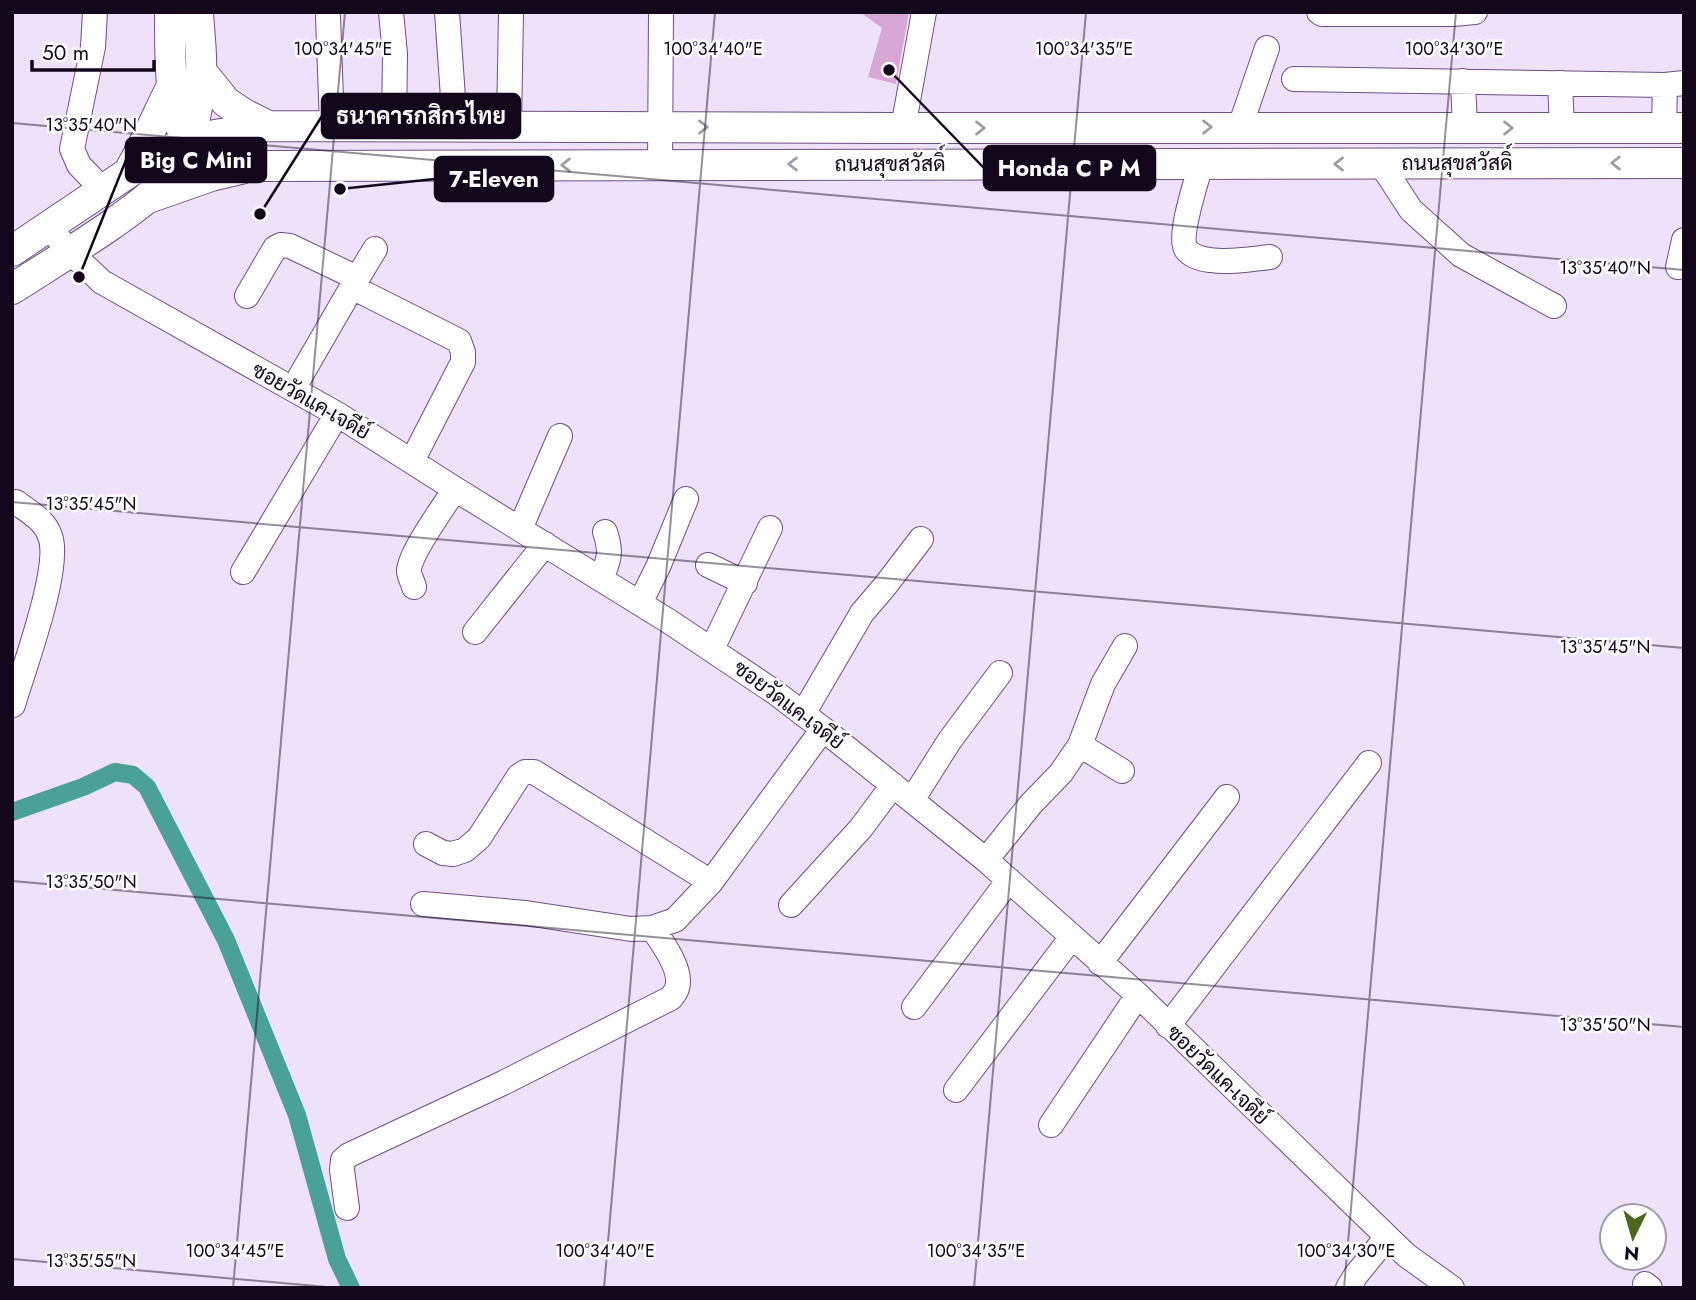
<svg xmlns="http://www.w3.org/2000/svg" width="1696" height="1300" viewBox="0 0 1696 1300" font-family="Jost,Sarabun,sans-serif">
<style>
.lines{fill:none;stroke-linecap:round;stroke-linejoin:round}
.canal{stroke:#4aa199;stroke-width:18}
.building{fill:#d7a7d6}
.minor-casing{stroke:#6c4f85;stroke-width:26}
.major-casing{stroke:#6c4f85;stroke-width:32}
.minor{stroke:#fff;stroke-width:24}
.major{stroke:#fff;stroke-width:30}
.oneway{stroke:#a19ca4}
.ticks{fill:none;stroke:#13071c;stroke-width:2;stroke-opacity:0.45}
.labels{text-anchor:middle;stroke-width:5;stroke-linejoin:round;paint-order:stroke}
.street-label{font-size:21px;fill:#13071c;stroke:#fff}
.ticks-label{font-size:18px;text-anchor:middle;fill:#13071c;stroke:#fff;stroke-width:5;stroke-linejoin:round;paint-order:stroke}
.leader{fill:none;stroke:#13071c;stroke-width:2.5}
.callout-dot{fill:#13071c;stroke:#fff;stroke-width:2.5}
.callout{fill:#13071c;stroke:#13071c;stroke-width:2.5}
.callout-label{font-size:23px;text-anchor:middle;font-weight:bold;fill:#fff}
</style>
<rect width="100%" height="100%" fill="#eee2fb"/>
<g class="lines">
<path class="canal" d="M 12,812 L 83,787 L 115,772 L 133,775 L 147,787 L 226,940 L 297,1115 L 337,1259 L 351,1288"/>
</g>
<path class="building" d="M 860,12 L 909,12 L 896,84 L 868,77 L 882,28 Z"/>
<g class="lines">
<g class="minor-casing">
<path id="minor" d="M 95,12 L 93,47 L 72,149 L 79,165 L 104,191
M 391,12 L 395,54 L 394,125
M 447,12 L 455,126
M 1319,12 L 1322,14 L 1453,14 L 1475,12
M 328,17 L 332,125
M 1294,79 L 1665,85 L 1684,83
M 1463,81 L 1465,128
M 1560,83 L 1562,128
M 509,126 L 511,12
M 1240,127 L 1267,48
M 903,128 L 924,12
M 1664,128 L 1665,85
M 1201,164 C 1197,180 1178,235 1186,249 C 1191,256 1201,259 1210,260 C 1229,263 1251,259 1270,257
M 1381,164 L 1411,210 L 1461,255 L 1554,306
M 660,165 L 661,12
M 49,227 L 70,252 L 102,282 L 337,414 L 455,489 L 670,622 L 776,693 L 823,729 L 986,860 L 1138,995 L 1406,1255 L 1452,1288
M 1678,267 L 1684,240
M 352,287 L 375,249
M 247,296 L 275,248 L 281,245 L 290,246 L 357,278
M 293,389 L 352,287 L 459,341 L 463,352 L 463,362 L 412,461
M 520,529 L 560,436
M 708,565 L 745,583
M 243,572 L 337,414
M 601,579 C 609,560 612,552 605,532
M 414,587 C 413,582 409,576 409,571 C 409,554 445,505 455,489
M 640,603 L 658,567 L 686,499
M 475,632 L 545,544
M 712,649 L 770,528
M 13,705 C 23,670 62,567 50,536 C 45,520 29,512 16,502
M 803,714 L 862,613 L 885,586 L 921,539
M 1080,745 L 1122,771
M 912,800 L 950,740 L 1000,673
M 426,844 L 443,853 L 453,854 L 465,850 L 479,838 L 519,776 L 525,772 L 534,772 L 711,882
M 986,860 L 1031,804 L 1061,773 L 1080,745 L 1103,684 L 1125,646
M 423,904 L 526,913 L 631,929 L 652,928 L 675,920 L 711,882 L 823,729
M 791,905 L 861,828 L 893,785
M 1100,963 L 1227,797
M 914,1007 L 1009,880
M 1168,1026 L 1369,763
M 956,1090 L 1072,937
M 1051,1125 L 1138,995
M 347,1208 L 342,1170 L 343,1160 L 349,1155 L 503,1083 L 671,998 C 673,995 676,992 677,988 C 683,970 662,942 652,928
M 1645,1284 L 1650,1288
M 1348,1288 L 1356,1275 L 1387,1237"/>
</g>
<g class="major-casing">
<path id="major" d="M 170,12 C 171,53 164,137 207,158 C 221,165 239,164 254,166 L 1684,163
M 201,71 L 226,102 L 244,114 L 268,126
M 128,173 C 145,145 157,115 172,86
M 151,197 L 211,176 L 241,169
M 12,251 L 128,173 L 169,150 L 188,142 L 215,135 L 268,126 L 892,128 L 1684,128
M 12,289 C 45,268 79,247 111,225 C 136,207 162,190 177,163 C 193,137 200,102 201,71 C 202,52 199,32 198,12"/>
</g>
<use href="#minor" class="minor"/>
<use href="#major" class="major"/>
</g>
<defs><path id="oneway-chevron" d="M-2-3.5L2.5 0L-2 3.5" fill="none" stroke-width="1.6" stroke-linecap="round" stroke-linejoin="round" transform="scale(1.75)"/></defs>
<g class="oneway">
<use href="#oneway-chevron" transform="translate(703 127)"/>
<use href="#oneway-chevron" transform="translate(1207 127)"/>
<use href="#oneway-chevron" transform="translate(980 128)"/>
<use href="#oneway-chevron" transform="translate(1508 128)"/>
<use href="#oneway-chevron" transform="translate(1616 163) rotate(180)"/>
<use href="#oneway-chevron" transform="translate(793 164) rotate(180)"/>
<use href="#oneway-chevron" transform="translate(1339 164) rotate(180)"/>
<use href="#oneway-chevron" transform="translate(566 165) rotate(180)"/>
</g>
<path class="ticks" d="M 12,123 L 1684,270M 12,502 L 1684,648M 12,881 L 1684,1027M 12,1259 L 338,1288M 233,1288 L 345,12M 604,1288 L 715,12M 974,1288 L 1086,12M 1344,1288 L 1456,12"/>
<g class="labels">
<g class="street-label">
<text x="1457" y="170">ถนนสุขสวัสดิ์</text>
<text x="890" y="171">ถนนสุขสวัสดิ์</text>
<text transform="translate(311 401) rotate(30)" y="7">ซอยวัดแค-เจดีย์</text>
<text transform="translate(789 705) rotate(37)" y="7">ซอยวัดแค-เจดีย์</text>
<text transform="translate(1218 1075) rotate(44)" y="7">ซอยวัดแค-เจดีย์</text>
</g>
</g>
<g class="ticks-label">
<text x="343" y="55">100°34'45"E</text>
<text x="713" y="55">100°34'40"E</text>
<text x="1084" y="55">100°34'35"E</text>
<text x="1454" y="55">100°34'30"E</text>
<text x="91" y="131">13°35'40"N</text>
<text x="1605" y="274">13°35'40"N</text>
<text x="91" y="510">13°35'45"N</text>
<text x="1605" y="653">13°35'45"N</text>
<text x="91" y="888">13°35'50"N</text>
<text x="1605" y="1031">13°35'50"N</text>
<text x="235" y="1257">100°34'45"E</text>
<text x="605" y="1257">100°34'40"E</text>
<text x="976" y="1257">100°34'35"E</text>
<text x="1346" y="1257">100°34'30"E</text>
<text x="91" y="1267">13°35'55"N</text>
</g>
<path class="leader" d="M260 214L322 116M79 277L126 160M889 70L984 168M340 189L435 179"/>
<g class="callout-dot">
<circle cx="260" cy="214" r="7"/>
<circle cx="79" cy="277" r="7"/>
<circle cx="889" cy="70" r="7"/>
<circle cx="340" cy="189" r="7"/>
</g>
<g class="callout">
<rect x="322" y="94" width="198" height="44" rx="7"/>
<rect x="126" y="138" width="140" height="44" rx="7"/>
<rect x="984" y="146" width="171" height="44" rx="7"/>
<rect x="435" y="157" width="118" height="44" rx="7"/>
</g>
<g class="callout-label">
<text x="421" y="124">ธนาคารกสิกรไทย</text>
<text x="196" y="168">Big C Mini</text>
<text x="1069" y="176">Honda C P M</text>
<text x="494" y="187">7-Eleven</text>
</g>
<rect width="1696" height="1300" fill="none" stroke="#13071c" stroke-width="28"/>
<g transform="translate(1633 1237) rotate(185)"><circle r="33" fill="#ffffff" stroke="#a19ca4" stroke-width="2"/>
<path d="M0-5L12 26L0 18L-12 26Z" fill="#4c681b"/>
<text y="-10" font-size="19" font-weight="bold" text-anchor="middle" fill="#13071c">N</text>
</g>
<path d="M32 60v10h122v-10" fill="none" stroke="#13071c" stroke-width="3.5"/>
<text x="42" y="60" font-size="21" fill="#13071c" stroke="#ffffff" stroke-width="5" paint-order="stroke">50 m</text>
</svg>
